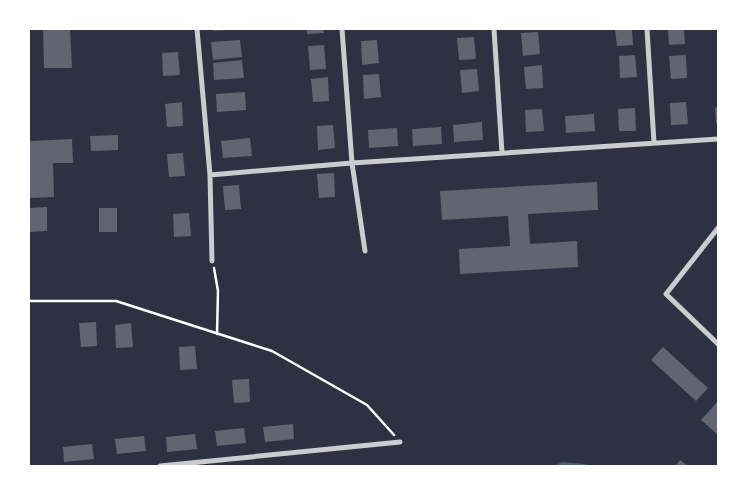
<svg xmlns="http://www.w3.org/2000/svg" width="747" height="495" viewBox="0 0 747 495" font-family="Spectral,serif">
<style>
.lines{fill:none;stroke-linecap:round;stroke-linejoin:round}
.stream{stroke:#4f5d75;stroke-width:4}
.building{fill:#626471}
.path{stroke:#fff;stroke-width:2.5}
.minor{stroke:#caccd0;stroke-width:5}
</style>
<rect width="100%" height="100%" fill="#2d3142"/>
<g class="lines">
<path class="stream" d="M 559,466 L 562,464 L 585,466"/>
</g>
<path class="building" d="M 43,29 L 70,29 L 72,68 L 44,68 Z
M 213,29 L 231,29 L 231,30 L 213,31 Z
M 307,29 L 323,29 L 324,33 L 307,34 Z
M 615,29 L 632,29 L 633,45 L 617,46 Z
M 668,29 L 684,29 L 685,44 L 669,45 Z
M 538,32 L 540,54 L 523,56 L 521,33 Z
M 474,37 L 476,59 L 459,60 L 457,38 Z
M 240,40 L 242,57 L 213,60 L 211,42 Z
M 377,40 L 379,63 L 362,65 L 361,41 Z
M 324,45 L 326,69 L 310,70 L 308,46 Z
M 178,52 L 180,75 L 163,76 L 162,53 Z
M 635,55 L 637,77 L 620,78 L 619,56 Z
M 686,55 L 687,78 L 671,79 L 669,56 Z
M 242,60 L 244,78 L 214,80 L 213,63 Z
M 542,65 L 543,88 L 526,89 L 524,67 Z
M 477,69 L 479,91 L 462,93 L 460,70 Z
M 379,74 L 381,97 L 364,99 L 363,75 Z
M 328,77 L 329,101 L 313,102 L 311,79 Z
M 245,92 L 246,110 L 217,112 L 216,94 Z
M 182,102 L 183,126 L 167,127 L 165,104 Z
M 686,102 L 688,124 L 671,125 L 670,103 Z
M 718,107 L 718,123 L 716,123 L 715,108 Z
M 635,108 L 636,131 L 619,131 L 618,109 Z
M 542,109 L 544,131 L 526,132 L 525,110 Z
M 594,114 L 595,131 L 566,133 L 565,116 Z
M 482,122 L 483,140 L 454,142 L 453,125 Z
M 333,125 L 335,148 L 318,150 L 317,126 Z
M 441,127 L 442,144 L 413,146 L 412,129 Z
M 397,128 L 398,146 L 369,148 L 368,130 Z
M 118,135 L 118,150 L 91,151 L 90,136 Z
M 250,138 L 252,156 L 223,158 L 221,141 Z
M 72,139 L 73,163 L 53,163 L 54,197 L 29,198 L 29,141 Z
M 183,153 L 185,176 L 169,177 L 167,154 Z
M 334,173 L 335,197 L 319,198 L 317,174 Z
M 597,182 L 598,210 L 528,214 L 530,244 L 577,241 L 578,267 L 460,274 L 459,249 L 510,246 L 508,216 L 442,220 L 440,191 Z
M 239,185 L 241,209 L 225,210 L 223,186 Z
M 47,207 L 47,231 L 29,232 L 29,208 Z
M 99,208 L 117,208 L 117,232 L 99,232 Z
M 189,213 L 191,236 L 174,237 L 173,214 Z
M 96,322 L 97,346 L 81,347 L 79,323 Z
M 131,323 L 133,347 L 116,348 L 115,325 Z
M 195,346 L 197,369 L 180,370 L 179,347 Z
M 663,347 L 708,388 L 696,401 L 651,360 Z
M 249,379 L 250,402 L 234,403 L 232,380 Z
M 718,401 L 718,435 L 701,420 Z
M 293,424 L 294,439 L 265,442 L 263,427 Z
M 244,428 L 246,443 L 217,446 L 215,431 Z
M 195,434 L 197,449 L 167,452 L 166,437 Z
M 144,436 L 146,451 L 117,454 L 115,439 Z
M 92,444 L 94,459 L 64,462 L 63,447 Z
M 680,460 L 688,466 L 675,466 Z"/>
<g class="lines">
<path class="path" d="M 214,268 L 218,291 L 217,334
M 29,301 L 116,301 L 272,351 L 367,405 L 394,435"/>
<path class="minor" d="M 197,29 L 210,175 L 212,261
M 342,29 L 352,163 L 365,251
M 494,29 L 502,153
M 647,29 L 654,143
M 210,175 L 352,163 L 718,139
M 718,228 L 666,294 L 718,344
M 160,466 L 400,442"/>
</g>
<rect width="747" height="495" fill="none" stroke="#ffffff" stroke-width="60"/>
</svg>
